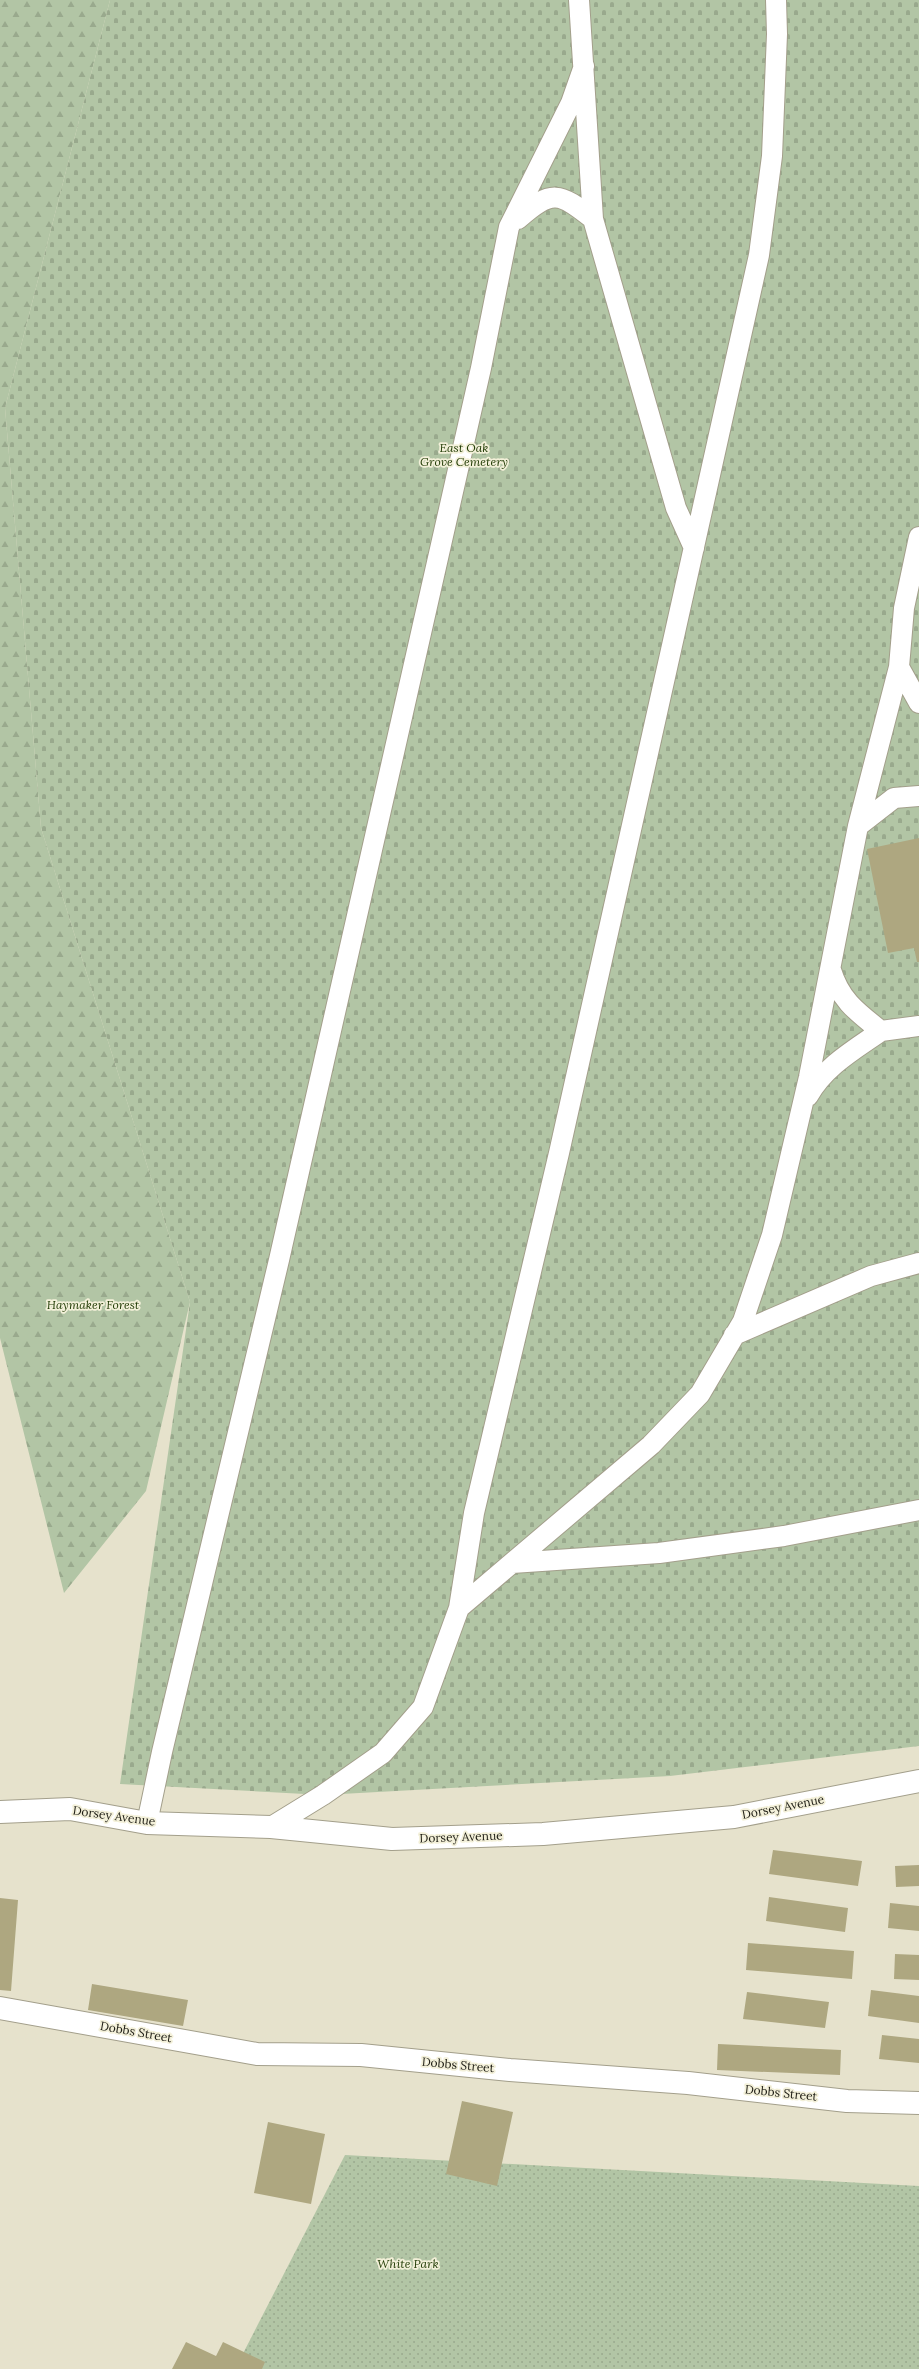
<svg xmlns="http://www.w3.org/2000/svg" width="919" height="2369" viewBox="0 0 919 2369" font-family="Lora,serif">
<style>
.forest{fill:url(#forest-firs)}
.cemetery{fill:url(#cemetery-stones)}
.park{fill:url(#park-dots)}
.building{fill:#aea780}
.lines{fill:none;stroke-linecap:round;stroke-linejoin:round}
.lane-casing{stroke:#a39f8b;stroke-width:22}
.street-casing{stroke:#a39f8b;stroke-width:24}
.secondary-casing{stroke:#a39f8b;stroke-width:24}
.lane{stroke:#fff;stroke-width:20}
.street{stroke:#fff;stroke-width:22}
.secondary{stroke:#fff;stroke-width:22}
.labels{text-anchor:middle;stroke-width:3.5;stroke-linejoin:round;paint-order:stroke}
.park-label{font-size:12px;font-style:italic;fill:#1f3a03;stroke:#f3f0d9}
.street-label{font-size:12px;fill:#1e1d15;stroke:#f3f0d9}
</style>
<defs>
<pattern id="forest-firs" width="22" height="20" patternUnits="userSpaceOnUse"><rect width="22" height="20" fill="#b2c5a5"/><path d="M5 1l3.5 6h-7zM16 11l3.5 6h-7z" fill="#99a98d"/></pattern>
<pattern id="cemetery-stones" width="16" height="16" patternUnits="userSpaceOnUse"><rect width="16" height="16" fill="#b2c5a5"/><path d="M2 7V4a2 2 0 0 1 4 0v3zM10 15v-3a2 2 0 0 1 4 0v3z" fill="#99a98d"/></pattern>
<pattern id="park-dots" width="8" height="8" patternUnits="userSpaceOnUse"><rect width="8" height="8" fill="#b2c5a5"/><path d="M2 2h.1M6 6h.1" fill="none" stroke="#99a98d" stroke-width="1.8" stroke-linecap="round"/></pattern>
</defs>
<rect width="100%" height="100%" fill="#e6e2cc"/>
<path class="forest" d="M 0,0 L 110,0 L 5,408 L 41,828 L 190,1302 L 146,1491 L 64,1593 L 0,1338 Z"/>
<path class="cemetery" d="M 110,0 L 919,0 L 919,1746 L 670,1776 L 323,1795 L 120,1784 L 190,1302 L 41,828 L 5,408 Z"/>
<path class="park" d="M 345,2155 L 919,2186 L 919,2369 L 235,2369 Z"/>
<path class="building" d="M 919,838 L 919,962 L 917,962 L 914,948 L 888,953 L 867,849 Z
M 773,1850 L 862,1861 L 858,1886 L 769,1874 Z
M 919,1865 L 919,1886 L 896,1887 L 895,1866 Z
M 769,1897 L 848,1908 L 845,1932 L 766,1921 Z
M 0,1898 L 18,1900 L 11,1991 L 0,1990 Z
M 890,1903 L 919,1906 L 919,1931 L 888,1928 Z
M 748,1943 L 854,1951 L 852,1979 L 746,1970 Z
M 895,1954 L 919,1955 L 919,1980 L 894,1979 Z
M 92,1984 L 188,2000 L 183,2026 L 88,2010 Z
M 871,1990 L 919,1996 L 919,2023 L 868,2016 Z
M 747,1992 L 829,2002 L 825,2028 L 743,2019 Z
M 882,2035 L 919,2039 L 919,2063 L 879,2059 Z
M 718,2044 L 841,2050 L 840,2075 L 717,2070 Z
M 462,2101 L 513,2112 L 497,2186 L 446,2174 Z
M 268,2122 L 325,2134 L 311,2204 L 254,2193 Z
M 186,2342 L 216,2356 L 223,2342 L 265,2362 L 262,2369 L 172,2369 Z"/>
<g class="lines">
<g class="lane-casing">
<path id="lane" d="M 579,0 L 593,219 L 676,508 L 694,548
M 518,219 C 552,189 559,192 593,219
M 899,667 L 919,703
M 858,826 L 894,798 L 919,796
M 831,970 C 840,1000 857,1012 881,1031 L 919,1026
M 808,1096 C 825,1066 854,1050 881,1031
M 734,1335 L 871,1276 L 919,1263
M 512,1563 L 659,1553 L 784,1536 L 919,1510
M 459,1608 L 474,1513 L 559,1153 L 759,255 L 772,156 L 777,34 L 776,0
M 147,1823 L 162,1752 L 279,1260 L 376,832 L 481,368 L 509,227 L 571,103 L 584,66
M 271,1827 L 323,1795 L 383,1753 L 423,1707 L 459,1608 L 651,1445 L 700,1394 L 743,1321 L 772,1235 L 809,1077 L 858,826 L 899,667 L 904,608 L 919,537"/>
</g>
<g class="street-casing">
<path id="street" d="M 0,2008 L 257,2054 L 361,2055 L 510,2070 L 688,2083 L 847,2101 L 919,2103"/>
</g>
<g class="secondary-casing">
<path id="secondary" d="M 0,1812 L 70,1809 L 147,1823 L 271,1827 L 392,1839 L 543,1834 L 734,1817 L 919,1781"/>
</g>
<use href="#lane" class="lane"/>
<use href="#street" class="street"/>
<use href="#secondary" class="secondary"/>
</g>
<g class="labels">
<g class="park-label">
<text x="464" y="452">East Oak<tspan x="464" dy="14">Grove Cemetery</tspan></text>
<text x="93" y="1309">Haymaker Forest</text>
<text x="408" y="2268">White Park</text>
</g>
<g class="street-label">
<text transform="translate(783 1807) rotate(-11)" y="4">Dorsey Avenue</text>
<text transform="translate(114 1816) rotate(8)" y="4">Dorsey Avenue</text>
<text transform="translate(461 1837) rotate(-2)" y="4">Dorsey Avenue</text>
<text transform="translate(136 2032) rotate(10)" y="4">Dobbs Street</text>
<text transform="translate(458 2065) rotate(5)" y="4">Dobbs Street</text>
<text transform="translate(781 2093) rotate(6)" y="4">Dobbs Street</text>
</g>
</g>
</svg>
